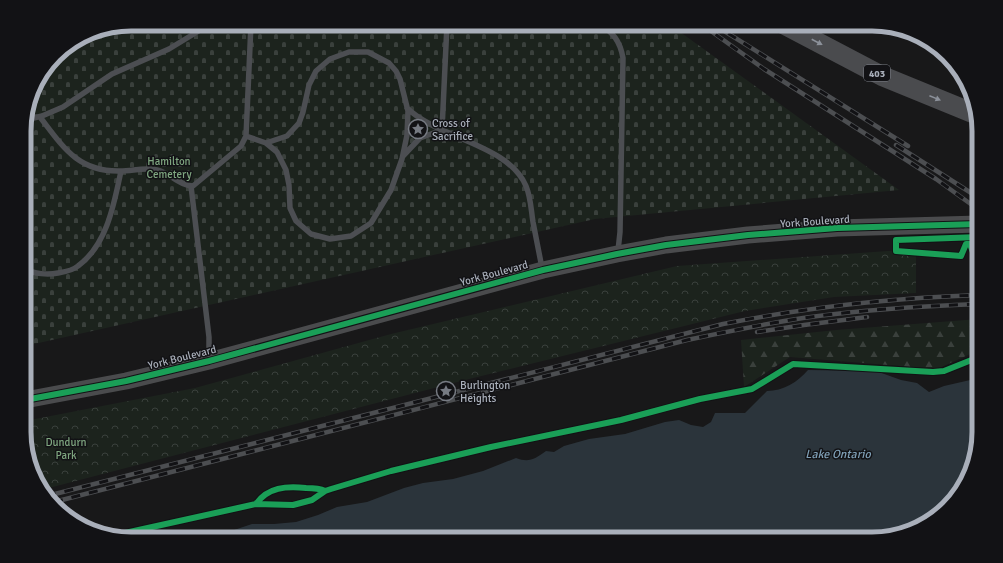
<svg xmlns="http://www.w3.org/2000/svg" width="1003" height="563" viewBox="0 0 1003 563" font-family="Signika,sans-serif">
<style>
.forest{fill:url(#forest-firs)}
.cemetery{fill:url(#cemetery-stones)}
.park{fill:url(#park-crowns)}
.water{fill:#2b343b}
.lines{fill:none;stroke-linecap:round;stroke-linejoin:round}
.lane{stroke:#4c4e52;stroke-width:5.5}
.primary{stroke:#4a4b4d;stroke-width:17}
.highway{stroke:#4a4b4e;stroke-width:20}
.rail-casing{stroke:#4c4e51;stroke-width:4.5}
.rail{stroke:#121215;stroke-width:3;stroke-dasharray:9;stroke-linecap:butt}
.cycleway-casing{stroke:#121215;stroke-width:8}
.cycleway{stroke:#1a9f57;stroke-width:6}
.oneway{fill:#8c919a}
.labels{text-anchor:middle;stroke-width:3;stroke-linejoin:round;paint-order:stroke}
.shield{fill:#121215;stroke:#7c8088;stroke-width:1}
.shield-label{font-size:10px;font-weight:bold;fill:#a9afba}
.poi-label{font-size:11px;fill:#a9afba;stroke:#121215;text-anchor:start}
.park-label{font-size:11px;fill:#7fa680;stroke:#121215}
.street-label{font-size:11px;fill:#a9afba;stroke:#121215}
.water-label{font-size:12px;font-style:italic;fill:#7f9fb6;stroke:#121215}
.rim{fill:none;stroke:#a9afba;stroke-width:5}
</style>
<defs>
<pattern id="forest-firs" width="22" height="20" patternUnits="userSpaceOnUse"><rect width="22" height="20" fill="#1c231d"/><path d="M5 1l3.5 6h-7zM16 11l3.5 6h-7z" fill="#3a403c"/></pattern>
<pattern id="cemetery-stones" width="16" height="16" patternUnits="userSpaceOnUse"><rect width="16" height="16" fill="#1c231d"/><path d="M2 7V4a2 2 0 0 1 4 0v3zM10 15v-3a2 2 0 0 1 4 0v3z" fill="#3a403c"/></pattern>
<pattern id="park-crowns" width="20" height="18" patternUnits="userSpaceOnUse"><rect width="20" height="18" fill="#1c231d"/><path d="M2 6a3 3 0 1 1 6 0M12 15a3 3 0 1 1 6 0" fill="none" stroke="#3a403c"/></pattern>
</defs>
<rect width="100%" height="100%" fill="#181819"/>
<path class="forest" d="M 979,319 L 979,350 L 937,369 L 790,357 L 744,387 L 741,340 L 836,330 Z"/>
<path class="cemetery" d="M 131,24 L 669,24 L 899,190 L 595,219 L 25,346 L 25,117 L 35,84 L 60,51 L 85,36 L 97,31 Z"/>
<path class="park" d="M 916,249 L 916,293 L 834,297 L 745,311 L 469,379 L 41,490 L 25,446 L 25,421 L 195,388 L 391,334 L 677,266 Z"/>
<path class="water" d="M 808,370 L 876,371 L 901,380 L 917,383 L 929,392 L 944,386 L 979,378 L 979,439 L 965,485 L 926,525 L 879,539 L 203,539 L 213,537 L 252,524 L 274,524 L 296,522 L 318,515 L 337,507 L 367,502 L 404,488 L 423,483 L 453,479 L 483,471 L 516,458 C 529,463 535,459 546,451 L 554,452 L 564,446 L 589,439 L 625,434 L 665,422 L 679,420 L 691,425 L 703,427 L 711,422 L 715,413 L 745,413 L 767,391 C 783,391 798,382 808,370 Z"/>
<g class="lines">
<path class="lane" d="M 599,24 C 613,32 620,41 623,58 L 620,232 L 618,251
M 407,108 C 439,139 508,144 526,186 C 531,198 531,210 533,222 C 536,238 539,253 542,268
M 40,117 C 63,147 78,172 120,171 C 133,171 144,167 157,170 C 170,173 180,186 193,186 L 241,146 L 246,136 L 251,24
M 25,120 L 42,116 L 63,107 L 112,74 L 169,49 L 210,24
M 442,130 L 447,24
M 246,136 L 266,143 L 277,152 L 286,170 L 289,185 L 290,208 L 296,221 L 311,234 L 330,239 L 351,236 L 371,223 L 391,190 L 402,159 L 407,135 L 408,111 L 400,79 L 396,71 L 389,63 L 368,52 L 349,52 L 330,59 L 316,71 L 309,85 L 303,112 L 299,123 L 287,136 L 266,143
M 403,156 L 420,138 L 442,130
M 191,186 L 209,337 L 209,359
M 25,269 C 34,274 48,275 58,273 C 64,272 72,271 78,266 C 107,245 114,204 121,171"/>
<path class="primary" d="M 25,400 L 126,381 L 209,361 L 543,270 L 617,254 L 666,245 L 748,235 L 837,228 L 979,224"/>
<path class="highway" d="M 783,24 L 882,76 L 975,114"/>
<g class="rail-casing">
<path id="rail" d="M 701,24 L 764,69 L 936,179 L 979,210
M 713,24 L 908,146
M 896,145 L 979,198
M 757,332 L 804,325 L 867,317
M 47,496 L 723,324 C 808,307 892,298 979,295
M 54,502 L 687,340 C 725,332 764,324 803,318 C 861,310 920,306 979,304"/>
</g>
<use href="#rail" class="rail"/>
<g class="cycleway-casing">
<path id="cycleway" d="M 979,237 L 896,240 L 896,251 L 961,256 L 966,244 L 970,244 L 974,255 L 976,255 L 979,248
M 25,400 L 126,381 L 209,361 L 543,270 L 617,254 L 666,245 L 748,235 L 837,228 L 979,224
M 256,504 C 268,487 286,486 306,488 C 312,488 319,488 325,491
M 116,535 L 256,504 L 293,505 L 312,500 L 325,491 L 331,489 L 391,471 L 491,447 L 621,420 L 700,399 L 752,389 L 793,364 L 933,372 L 944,371 L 979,357"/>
</g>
<use href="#cycleway" class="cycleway"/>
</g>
<defs><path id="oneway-solid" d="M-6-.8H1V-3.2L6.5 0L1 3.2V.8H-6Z"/></defs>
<g class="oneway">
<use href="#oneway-solid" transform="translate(817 42) rotate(28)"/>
<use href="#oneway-solid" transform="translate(935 98) rotate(22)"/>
</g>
<defs>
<g id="sight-ring" transform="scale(1)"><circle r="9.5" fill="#121215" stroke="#767a82" stroke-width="1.5"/><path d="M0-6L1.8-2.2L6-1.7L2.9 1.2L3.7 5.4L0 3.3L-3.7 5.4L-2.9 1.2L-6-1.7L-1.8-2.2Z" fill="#767a82"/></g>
</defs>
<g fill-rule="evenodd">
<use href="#sight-ring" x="418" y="129"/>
<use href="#sight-ring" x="446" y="391"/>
</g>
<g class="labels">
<rect class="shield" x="864" y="65" width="26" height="16" rx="3"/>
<g class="shield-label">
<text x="877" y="77">403</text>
</g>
<g class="poi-label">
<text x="432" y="127">Cross of<tspan x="432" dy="13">Sacrifice</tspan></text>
<text x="460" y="389">Burlington<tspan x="460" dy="13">Heights</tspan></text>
</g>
<g class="park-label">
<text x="169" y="165">Hamilton<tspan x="169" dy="13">Cemetery</tspan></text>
<text x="66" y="446">Dundurn<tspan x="66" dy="13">Park</tspan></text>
</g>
<g class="street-label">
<text transform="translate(815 221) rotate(-4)" y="4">York Boulevard</text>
<text transform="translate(494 273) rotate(-15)" y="4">York Boulevard</text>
<text transform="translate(182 357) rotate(-14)" y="4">York Boulevard</text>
</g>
<g class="water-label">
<text x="838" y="458">Lake Ontario</text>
</g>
</g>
<path d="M0 0H1003V563H0ZM131 31H872A100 100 0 0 1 972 131V432A100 100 0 0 1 872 532H131A100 100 0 0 1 31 432V131A100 100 0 0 1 131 31Z" fill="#121215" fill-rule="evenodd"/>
<path class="rim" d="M131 31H872A100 100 0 0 1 972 131V432A100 100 0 0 1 872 532H131A100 100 0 0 1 31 432V131A100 100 0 0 1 131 31Z"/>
</svg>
